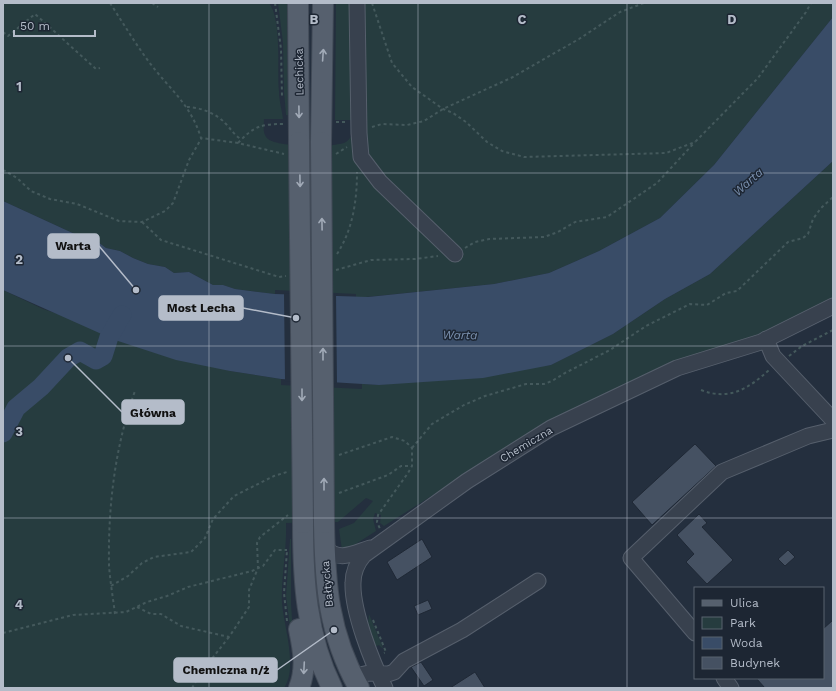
<svg xmlns="http://www.w3.org/2000/svg" width="836" height="691" viewBox="0 0 836 691" font-family="'Work Sans',sans-serif">
<style>
.green{fill:#263c3f}
.water{fill:#394c67}
.pier{fill:#242f3e}
.lines{fill:none;stroke-linecap:round;stroke-linejoin:round}
.river{stroke:#394c67;stroke-width:19}
.building{fill:#455162;stroke:#1f2835}
.minor-casing{stroke:#565f6c;stroke-width:17}
.major-casing{stroke:#414a57;stroke-width:22}
.path{stroke:#44595c;stroke-width:2;stroke-dasharray:3 3;stroke-linecap:butt}
.minor{stroke:#38414e;stroke-width:15}
.major{stroke:#56606e;stroke-width:20}
.major-bridge-casing{stroke:#414a57;stroke-width:22;stroke-linecap:butt}
.major-bridge{stroke:#56606e;stroke-width:20}
.oneway{stroke:#a1aab7}
.grid{fill:none;stroke:#b4bcc9;stroke-width:1;stroke-opacity:0.55}
.labels{text-anchor:middle;stroke-width:3;stroke-linejoin:round;paint-order:stroke}
.street-label{font-size:11px;fill:#b4bcc9;stroke:#1d2633}
.water-label{font-size:12px;font-style:italic;fill:#7c92b1;stroke:#1d2633}
.grid-label{font-size:13px;text-anchor:middle;font-weight:bold;fill:#b4bcc9;stroke:#1d2633;stroke-width:3;stroke-linejoin:round;paint-order:stroke}
.leader{fill:none;stroke:#b4bcc9;stroke-width:1.5}
.callout-dot{fill:#b4bcc9;stroke:#1d2633;stroke-width:1.5}
.callout{fill:#b4bcc9;stroke:#b4bcc9;stroke-width:1.5}
.callout-label{font-size:12px;text-anchor:middle;font-weight:bold;fill:#111}
</style>
<rect width="100%" height="100%" fill="#242f3e"/>
<path class="green" d="M 3,3 L 269,3 C 282,19 277,71 279,91 C 279,101 282,110 283,119 L 264,119 C 264,126 262,134 268,139 C 276,147 336,148 346,142 C 354,136 354,129 355,120 L 335,120 L 336,3 L 833,3 L 833,17 L 714,165 L 660,218 L 599,251 L 549,273 L 494,284 L 356,298 L 356,294 L 275,290 L 275,294 L 235,289 L 223,285 L 213,285 L 189,272 L 174,273 L 165,267 L 148,264 L 133,258 L 120,251 L 106,248 L 98,242 L 90,241 L 3,201 Z
M 278,3 L 287,3 L 288,115 L 286,115 L 284,92 L 283,43 Z
M 833,161 L 833,299 L 785,325 L 531,433 L 384,526 L 380,523 L 381,515 L 375,513 L 373,519 L 376,531 L 348,549 L 342,550 L 339,529 L 354,523 L 373,501 L 366,498 L 338,522 L 286,523 C 287,550 281,576 282,603 C 284,627 298,668 284,688 L 3,688 L 3,290 L 43,309 L 230,371 L 281,379 L 281,385 L 362,389 L 362,384 L 379,385 L 551,365 L 613,334 L 665,299 L 710,274 Z
M 290,539 L 291,539 L 291,603 L 295,666 L 286,596 Z
M 369,614 L 383,648 L 382,648 L 379,645 L 374,647 L 368,624 Z"/>
<path class="water" d="M 833,17 L 833,161 L 710,274 L 665,299 L 613,334 L 551,365 L 483,378 L 379,385 L 281,379 L 230,371 L 176,360 L 115,340 L 3,290 L 3,201 L 90,241 L 98,242 L 106,248 L 120,251 L 133,258 L 148,264 L 165,267 L 174,273 L 189,272 L 213,285 L 223,285 L 235,289 L 275,294 L 368,297 L 494,284 L 549,273 L 599,251 L 660,218 L 714,165 Z"/>
<path class="pier" d="M 284,293 L 308,294 L 308,383 L 285,381 Z
M 309,294 L 336,295 L 337,384 L 310,383 Z"/>
<g class="lines">
<path class="river" d="M 3,433 L 16,408 L 41,387 L 68,358 L 80,351 L 96,360 L 103,356 L 109,337 L 122,315"/>
</g>
<path class="building" d="M 695,444 L 716,466 L 652,525 L 632,502 Z
M 699,514 L 707,523 L 702,527 L 733,560 L 707,584 L 686,562 L 694,554 L 677,535 Z
M 422,539 L 432,557 L 397,580 L 387,562 Z
M 788,550 L 795,557 L 785,566 L 778,559 Z
M 428,600 L 432,609 L 418,615 L 414,606 Z
M 833,620 L 833,688 L 765,688 L 756,678 L 823,678 L 823,629 Z
M 421,662 L 433,680 L 424,686 L 411,667 Z
M 475,672 L 485,688 L 450,688 Z"/>
<g class="lines">
<g class="minor-casing">
<path id="minor" d="M 357,3 L 359,133 L 361,157 L 380,182 L 455,254
M 766,339 L 773,356 L 833,420
M 325,547 C 338,563 354,553 370,548
M 695,633 L 631,558 L 722,472 L 808,436 L 833,430
M 352,677 L 369,673 L 388,674 L 394,672 L 404,661 L 462,630 L 538,581
M 724,678 L 731,688
M 385,688 C 372,662 352,611 353,583 C 353,572 357,563 364,555 L 467,481 L 551,428 L 677,368 L 761,342 L 833,306"/>
</g>
<g class="major-casing">
<path id="major" d="M 298,3 L 299,142
M 321,142 L 323,3
M 303,523 C 303,580 306,635 332,688
M 324,523 C 325,584 328,633 359,688
M 299,688 C 307,668 303,649 299,629"/>
</g>
<path class="path" d="M 110,3 C 123,23 135,43 149,62 C 170,90 190,103 201,138 L 238,143 L 284,154
M 152,3 L 158,7
M 275,3 L 281,49 L 282,97
M 372,3 L 392,63 L 412,87 L 443,109 L 453,113 L 466,122 L 487,142 L 502,151 L 524,157 L 666,153 L 695,142 L 758,78 L 806,12 L 811,3
M 3,32 L 8,36 L 35,14 L 96,69 L 100,68
M 187,107 C 200,107 217,114 225,123 C 231,129 234,135 241,139
M 336,122 L 347,122
M 372,127 L 382,124 L 407,125 L 424,121 L 443,109 L 513,77 L 579,39 L 620,12 L 644,3
M 238,143 C 254,126 261,124 284,124
M 336,154 L 347,147
M 3,170 L 17,178 L 31,191 L 50,199 L 77,204 L 119,221 L 142,222 L 165,211 L 173,203 L 189,160 L 201,139
M 142,222 L 161,240 L 279,277 L 286,276
M 465,248 L 475,242 L 489,239 L 544,237 L 558,232 L 575,222 L 607,217 L 657,183 L 695,142
M 337,254 C 353,229 357,200 357,172
M 336,270 L 371,260 L 415,259 L 438,256
M 789,356 L 802,346 L 833,330
M 701,390 C 729,401 748,389 769,370
M 412,448 L 432,424 L 464,405 L 485,396 L 526,384 L 544,384 L 552,381 L 565,373 L 610,350 L 646,326 L 690,304 L 707,305 L 726,293 L 737,291 L 788,242 L 803,238 L 808,234 L 813,219 L 821,208 L 833,197
M 339,455 L 392,437 L 405,441 L 412,448 L 412,466 L 408,473 L 378,515 L 377,522 L 380,529
M 339,493 L 388,475 L 401,466 L 412,466
M 111,586 L 128,576 L 142,563 L 154,557 L 191,552 L 205,538 L 213,519 L 234,496 L 274,476 L 287,472
M 137,607 L 151,614 L 161,614 L 181,626 L 229,637 L 249,607 L 249,590 L 258,568 L 257,543 L 260,537 L 288,515
M 115,614 C 113,598 110,581 109,565 C 108,506 115,446 135,391
M 373,620 L 386,652 L 384,653
M 287,621 L 284,593 L 287,550
M 3,633 L 73,615 L 126,612 L 147,602 L 167,596 L 188,587 L 252,571 L 263,566 L 275,550 L 287,550
M 192,688 L 203,670 L 229,637"/>
<use href="#minor" class="minor"/>
<use href="#major" class="major"/>
<g class="major-bridge-casing">
<path id="major-bridge" d="M 299,142 L 303,523
M 321,142 L 324,523"/>
</g>
<use href="#major-bridge" class="major-bridge"/>
</g>
<defs><path id="oneway-shaft" d="M-6 0H5M1.5-3L5.5 0L1.5 3" fill="none" stroke-width="1.6" stroke-linecap="round" stroke-linejoin="round"/></defs>
<g class="oneway">
<use href="#oneway-shaft" transform="translate(323 55) rotate(-86)"/>
<use href="#oneway-shaft" transform="translate(299 112) rotate(89)"/>
<use href="#oneway-shaft" transform="translate(300 181) rotate(89)"/>
<use href="#oneway-shaft" transform="translate(322 224) rotate(-91)"/>
<use href="#oneway-shaft" transform="translate(323 354) rotate(-90)"/>
<use href="#oneway-shaft" transform="translate(302 395) rotate(90)"/>
<use href="#oneway-shaft" transform="translate(324 484) rotate(-90)"/>
<use href="#oneway-shaft" transform="translate(304 668) rotate(93)"/>
</g>
<path class="grid" d="M 209,3 L 209,688M 418,3 L 418,688M 627,3 L 627,688M 3,173 L 833,173M 3,346 L 833,346M 3,518 L 833,518"/>
<g class="labels">
<g class="street-label">
<text transform="translate(299 72) rotate(-91)" y="4">Lechicka</text>
<text transform="translate(526 444) rotate(-31)" y="4">Chemiczna</text>
<text transform="translate(327 584) rotate(-95)" y="4">Bałtycka</text>
</g>
<g class="water-label">
<text transform="translate(748 182) rotate(-42)" y="4">Warta</text>
<text transform="translate(460 335) rotate(1)" y="4">Warta</text>
</g>
</g>
<g class="grid-label">
<text x="314" y="24">B</text>
<text x="522" y="24">C</text>
<text x="732" y="24">D</text>
<text x="19" y="91">1</text>
<text x="19" y="264">2</text>
<text x="19" y="436">3</text>
<text x="19" y="609">4</text>
</g>
<path class="leader" d="M136 290L99 246M296 318L243 308M68 358L122 412M334 630L277 670"/>
<g class="callout-dot">
<circle cx="136" cy="290" r="4"/>
<circle cx="296" cy="318" r="4"/>
<circle cx="68" cy="358" r="4"/>
<circle cx="334" cy="630" r="4"/>
</g>
<g class="callout">
<rect x="48" y="234" width="51" height="24" rx="4"/>
<rect x="159" y="296" width="84" height="24" rx="4"/>
<rect x="122" y="400" width="62" height="24" rx="4"/>
<rect x="174" y="658" width="103" height="24" rx="4"/>
</g>
<g class="callout-label">
<text x="73" y="250">Warta</text>
<text x="201" y="312">Most Lecha</text>
<text x="153" y="417">Główna</text>
<text x="226" y="674">Chemiczna n/ż</text>
</g>
<rect width="836" height="691" fill="none" stroke="#b4bcc9" stroke-width="8"/>
<rect x="694" y="587" width="130" height="92" fill="#1d2633" stroke="#59626f"/>
<rect x="702" y="600" width="20" height="6" fill="#56606e" stroke="#59626f"/>
<text x="730" y="607" font-size="12" fill="#b4bcc9">Ulica</text>
<rect x="702" y="617" width="20" height="12" fill="#263c3f" stroke="#59626f"/>
<text x="730" y="627" font-size="12" fill="#b4bcc9">Park</text>
<rect x="702" y="637" width="20" height="12" fill="#394c67" stroke="#59626f"/>
<text x="730" y="647" font-size="12" fill="#b4bcc9">Woda</text>
<rect x="702" y="657" width="20" height="12" fill="#455162" stroke="#59626f"/>
<text x="730" y="667" font-size="12" fill="#b4bcc9">Budynek</text>
<path d="M14 30v6h81v-6" fill="none" stroke="#b4bcc9" stroke-width="2"/>
<text x="20" y="30" font-size="12" fill="#b4bcc9" stroke="#1d2633" stroke-width="3" paint-order="stroke">50 m</text>
</svg>
